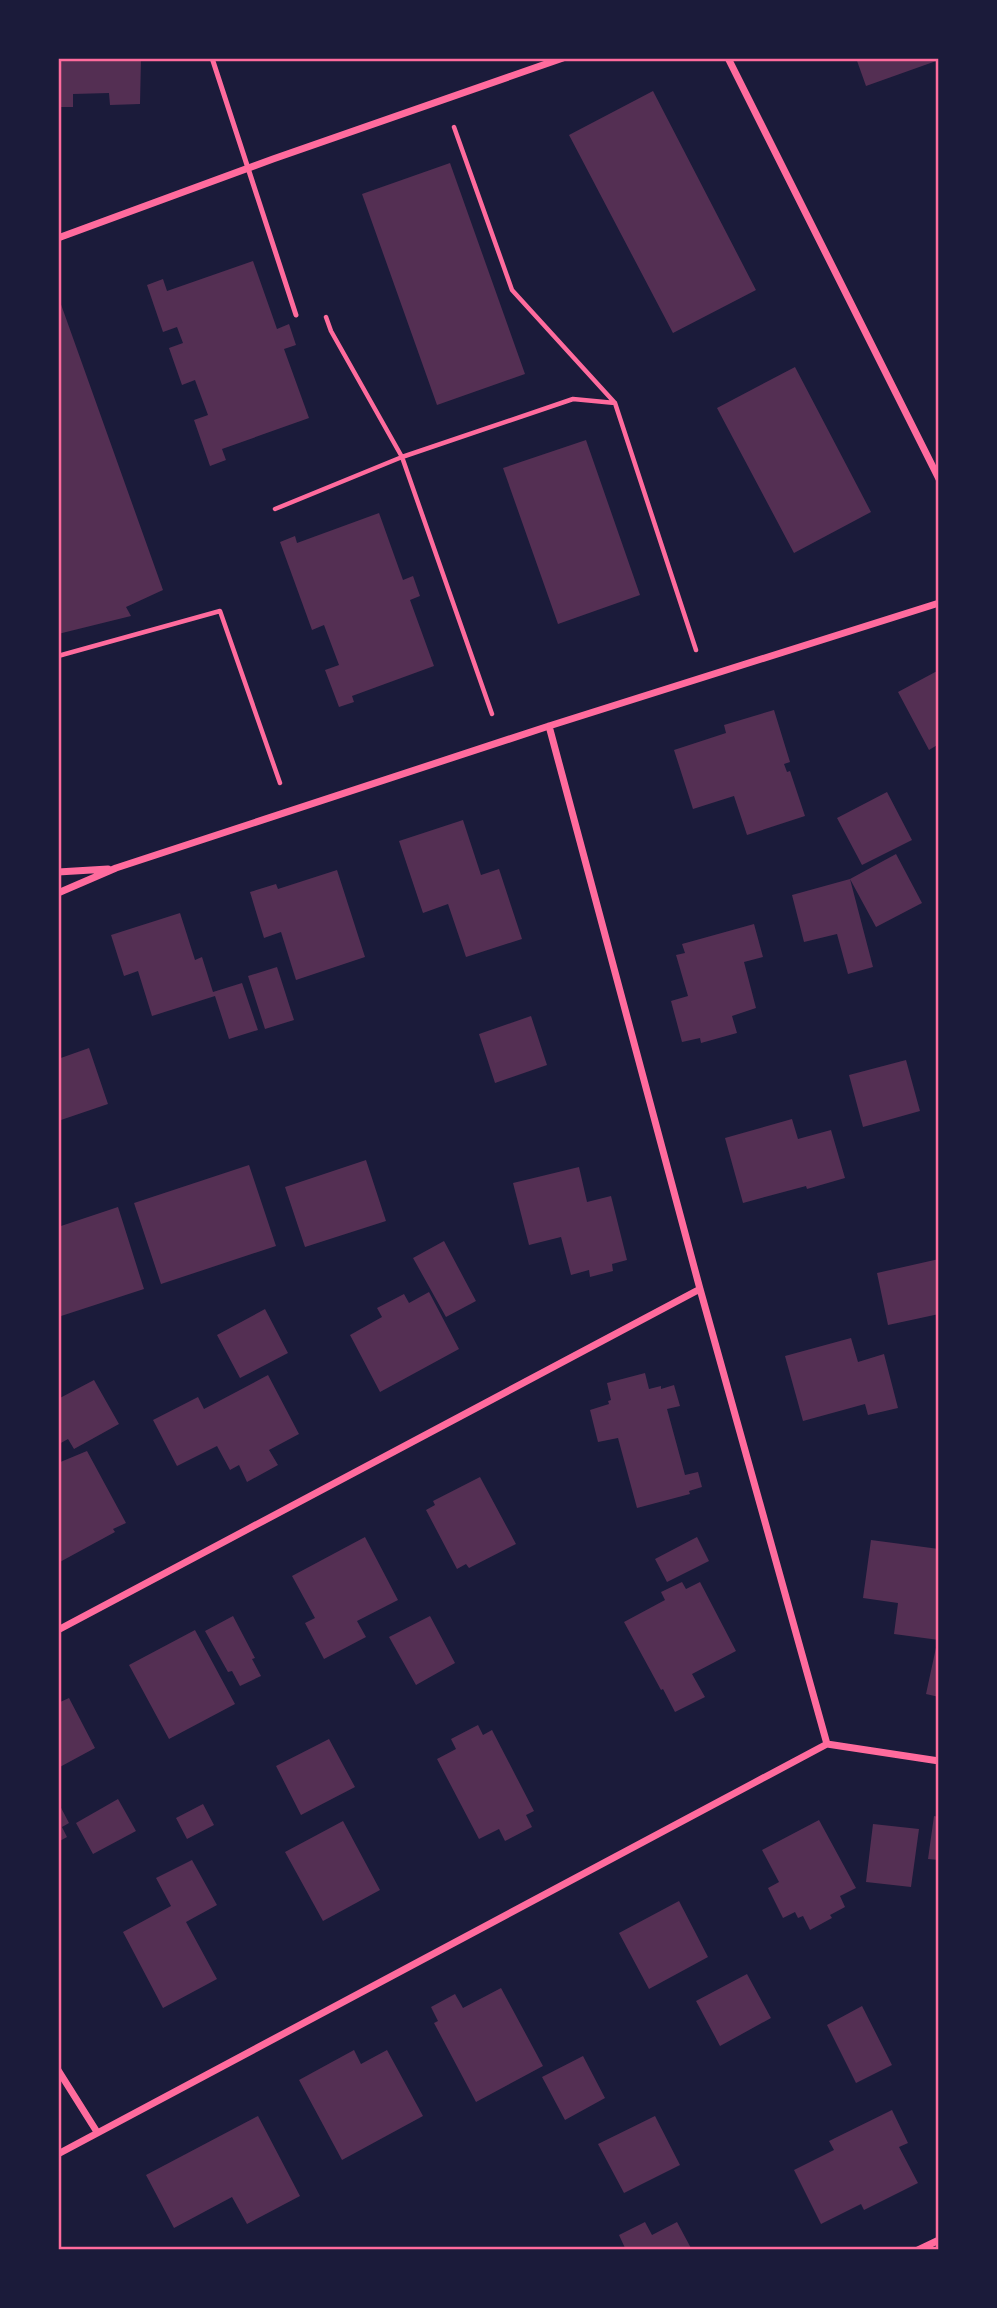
<svg xmlns="http://www.w3.org/2000/svg" width="997" height="2308" viewBox="0 0 997 2308" font-family="Karla,sans-serif">
<style>
.building{fill:#542f53}
.lines{fill:none;stroke-linecap:round;stroke-linejoin:round}
.path{stroke:#ff6b9d;stroke-width:4.5}
.service{stroke:#ff6b9d;stroke-width:5}
.minor{stroke:#ff6b9d;stroke-width:7}
.neatline{fill:none;stroke:#ff6b9d;stroke-width:2.5}
</style>
<rect width="100%" height="100%" fill="#1b1b3a"/>
<path class="building" d="M 58,58 L 141,58 L 140,104 L 110,105 L 109,93 L 73,94 L 73,107 L 58,107 Z
M 856,58 L 939,58 L 939,60 L 866,86 Z
M 653,91 L 756,290 L 673,333 L 569,135 Z
M 450,163 L 525,374 L 437,405 L 362,194 Z
M 253,261 L 277,329 L 289,324 L 296,345 L 284,349 L 309,418 L 222,449 L 226,460 L 210,466 L 194,420 L 208,415 L 195,380 L 182,385 L 169,348 L 183,343 L 177,327 L 163,332 L 147,285 L 163,279 L 167,291 Z
M 58,296 L 163,590 L 126,607 L 131,616 L 58,634 Z
M 795,367 L 871,512 L 794,553 L 717,408 Z
M 586,440 L 640,595 L 558,624 L 503,468 Z
M 379,513 L 403,580 L 413,576 L 420,596 L 410,600 L 434,666 L 352,696 L 354,702 L 339,707 L 325,670 L 339,665 L 324,625 L 312,630 L 280,542 L 295,536 L 297,543 Z
M 939,670 L 939,744 L 929,750 L 898,692 Z
M 774,710 L 790,762 L 784,764 L 787,772 L 790,771 L 805,816 L 747,835 L 734,796 L 693,809 L 674,750 L 726,733 L 724,725 Z
M 887,792 L 912,840 L 862,865 L 837,818 Z
M 463,820 L 481,875 L 499,869 L 522,939 L 466,957 L 448,904 L 423,913 L 399,841 Z
M 896,854 L 922,903 L 876,927 L 850,879 L 873,967 L 848,974 L 837,934 L 804,942 L 792,895 L 850,879 Z
M 337,870 L 365,957 L 296,980 L 281,932 L 264,938 L 250,892 L 276,884 L 278,889 Z
M 180,913 L 195,960 L 202,957 L 213,992 L 242,983 L 258,1030 L 229,1039 L 215,996 L 152,1016 L 138,971 L 124,976 L 111,935 Z
M 754,924 L 763,957 L 744,962 L 756,1008 L 732,1016 L 737,1033 L 701,1043 L 700,1038 L 682,1042 L 671,1001 L 688,996 L 676,955 L 685,953 L 682,944 Z
M 277,967 L 294,1020 L 265,1029 L 248,976 Z
M 531,1016 L 547,1065 L 495,1083 L 479,1034 Z
M 89,1048 L 108,1104 L 58,1121 L 58,1059 Z
M 906,1060 L 920,1111 L 863,1127 L 849,1075 Z
M 792,1119 L 798,1139 L 831,1130 L 845,1178 L 807,1189 L 806,1186 L 743,1203 L 725,1138 Z
M 366,1160 L 386,1221 L 305,1247 L 285,1187 Z
M 249,1165 L 276,1246 L 161,1284 L 134,1203 Z
M 579,1167 L 587,1202 L 611,1196 L 627,1260 L 612,1264 L 613,1271 L 590,1277 L 589,1270 L 571,1275 L 561,1237 L 529,1245 L 513,1183 Z
M 118,1207 L 144,1289 L 58,1317 L 58,1227 Z
M 444,1241 L 476,1301 L 446,1317 L 413,1258 Z
M 939,1259 L 939,1314 L 888,1325 L 877,1273 Z
M 429,1292 L 459,1349 L 380,1392 L 350,1335 L 382,1317 L 377,1308 L 404,1294 L 409,1303 Z
M 265,1309 L 288,1353 L 240,1378 L 217,1335 Z
M 851,1338 L 858,1362 L 884,1354 L 898,1408 L 868,1415 L 865,1404 L 803,1421 L 785,1356 Z
M 645,1373 L 649,1389 L 661,1386 L 661,1389 L 674,1385 L 680,1406 L 667,1409 L 685,1475 L 698,1472 L 702,1487 L 689,1491 L 690,1494 L 637,1508 L 618,1438 L 598,1442 L 590,1410 L 609,1404 L 608,1401 L 611,1400 L 607,1383 Z
M 268,1375 L 299,1434 L 269,1450 L 278,1465 L 247,1482 L 239,1465 L 230,1470 L 217,1446 L 177,1466 L 153,1420 L 198,1397 L 204,1409 Z
M 94,1380 L 119,1424 L 74,1449 L 68,1439 L 59,1444 L 58,1399 Z
M 87,1451 L 126,1523 L 113,1529 L 115,1532 L 58,1563 L 58,1463 Z
M 480,1477 L 516,1544 L 469,1568 L 466,1564 L 457,1569 L 426,1510 L 435,1505 L 433,1501 Z
M 365,1537 L 398,1600 L 357,1621 L 366,1637 L 324,1659 L 305,1623 L 315,1618 L 292,1576 Z
M 697,1537 L 709,1561 L 667,1582 L 655,1559 Z
M 871,1540 L 939,1549 L 939,1640 L 894,1634 L 898,1603 L 863,1598 Z
M 682,1582 L 686,1589 L 700,1582 L 736,1651 L 692,1674 L 705,1697 L 675,1712 L 663,1689 L 661,1690 L 624,1622 L 665,1600 L 661,1592 Z
M 233,1616 L 255,1658 L 252,1659 L 261,1676 L 240,1686 L 232,1671 L 228,1672 L 205,1631 Z
M 430,1616 L 455,1663 L 416,1685 L 389,1637 Z
M 195,1630 L 235,1704 L 169,1739 L 129,1665 Z
M 937,1643 L 939,1643 L 939,1697 L 926,1694 Z
M 69,1698 L 95,1748 L 58,1768 L 58,1703 Z
M 478,1725 L 483,1735 L 492,1730 L 534,1811 L 526,1815 L 532,1827 L 505,1841 L 499,1829 L 479,1839 L 437,1759 L 456,1749 L 451,1739 Z
M 329,1739 L 355,1787 L 301,1815 L 276,1766 Z
M 118,1799 L 136,1831 L 93,1854 L 76,1823 Z
M 58,1802 L 69,1823 L 62,1827 L 67,1837 L 58,1842 Z
M 203,1804 L 214,1825 L 187,1839 L 176,1818 Z
M 934,1816 L 939,1817 L 939,1860 L 928,1859 Z
M 819,1820 L 856,1888 L 840,1896 L 845,1907 L 830,1915 L 832,1918 L 810,1930 L 803,1916 L 798,1918 L 795,1912 L 783,1918 L 768,1888 L 779,1882 L 762,1850 Z
M 343,1821 L 380,1890 L 323,1921 L 285,1852 Z
M 873,1824 L 919,1829 L 911,1887 L 866,1882 Z
M 192,1860 L 217,1905 L 186,1922 L 217,1979 L 163,2008 L 123,1932 L 171,1906 L 156,1878 Z
M 679,1901 L 708,1957 L 649,1989 L 619,1933 Z
M 747,1974 L 771,2018 L 720,2046 L 696,2001 Z
M 501,1988 L 543,2066 L 476,2102 L 434,2023 L 438,2021 L 431,2007 L 455,1994 L 463,2008 Z
M 862,2006 L 892,2065 L 856,2083 L 827,2025 Z
M 354,2050 L 361,2064 L 387,2050 L 423,2116 L 342,2160 L 299,2080 Z
M 583,2056 L 605,2098 L 565,2120 L 542,2077 Z
M 892,2110 L 908,2143 L 899,2147 L 918,2183 L 864,2210 L 861,2204 L 821,2224 L 794,2170 L 834,2150 L 829,2141 Z
M 258,2116 L 300,2196 L 247,2224 L 232,2197 L 174,2228 L 146,2175 Z
M 655,2116 L 680,2165 L 624,2193 L 598,2144 Z
M 645,2222 L 652,2235 L 677,2222 L 692,2250 L 621,2250 L 625,2248 L 619,2235 Z"/>
<g class="lines">
<path class="path" d="M 454,127 L 512,290 L 615,403 L 696,650
M 326,317 L 331,331 L 402,457 L 492,714
M 275,509 L 402,457 L 573,399 L 615,403
M 58,656 L 220,611 L 280,783"/>
<path class="service" d="M 212,58 L 296,315"/>
<path class="minor" d="M 728,58 L 939,479
M 58,238 L 273,159 L 563,58
M 549,726 L 700,1289 L 827,1744
M 58,872 L 108,869
M 58,893 L 116,868 L 549,726 L 939,603
M 58,1630 L 700,1289
M 58,2070 L 97,2132
M 58,2154 L 827,1744 L 939,1761
M 918,2250 L 939,2240"/>
</g>
<rect width="997" height="2308" fill="none" stroke="#1b1b3a" stroke-width="119"/>
<rect x="60" y="60" width="877" height="2188" class="neatline"/>
</svg>
